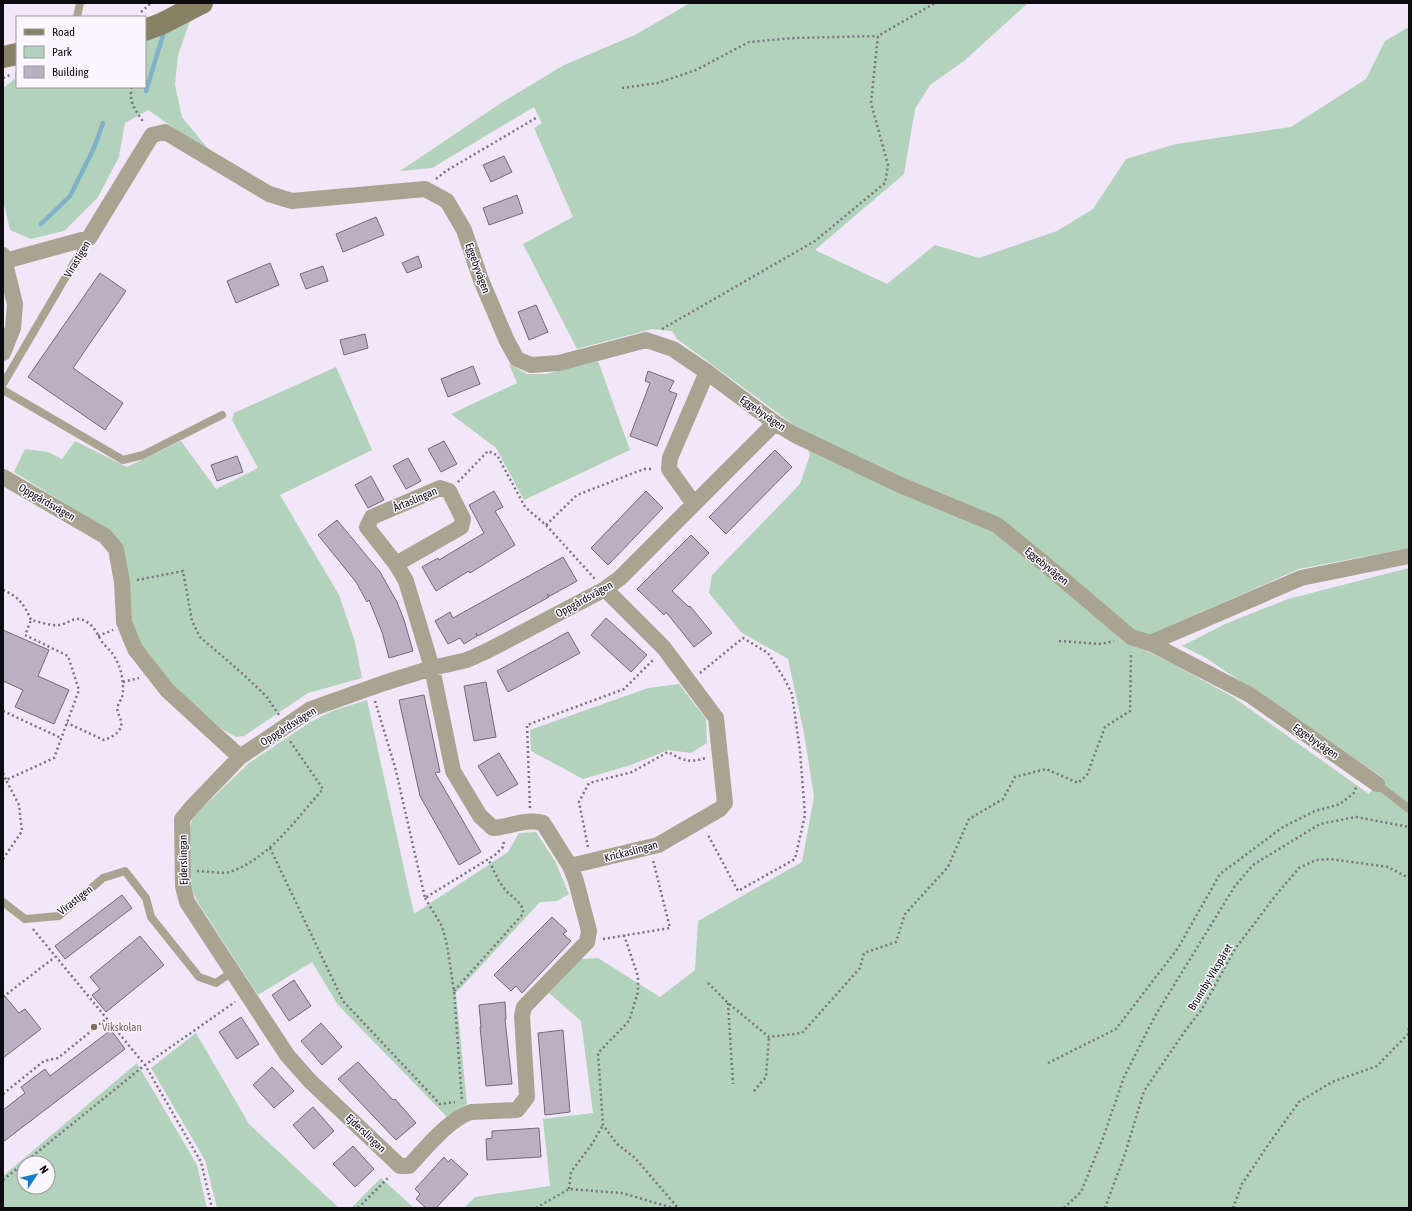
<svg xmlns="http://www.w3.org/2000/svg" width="1412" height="1211" viewBox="0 0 1412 1211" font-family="'Asap Condensed',sans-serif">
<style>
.green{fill:#b2d2bb;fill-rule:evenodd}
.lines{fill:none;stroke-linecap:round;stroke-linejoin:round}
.stream{stroke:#81b1c9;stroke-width:4.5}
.building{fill:#bab0c1;stroke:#736a79}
.path{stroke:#79737e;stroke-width:2.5;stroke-dasharray:2 3;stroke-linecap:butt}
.lane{stroke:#a9a491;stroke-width:8}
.street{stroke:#a9a491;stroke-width:16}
.secondary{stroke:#898165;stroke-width:22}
.education-dot{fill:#8d6e63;stroke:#fbf7fe;stroke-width:1.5}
.labels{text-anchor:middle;stroke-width:3;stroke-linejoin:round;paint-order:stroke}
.street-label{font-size:11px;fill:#0d0a10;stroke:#fbf7fe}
.education-label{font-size:11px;fill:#785e54;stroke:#fbf7fe;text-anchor:start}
</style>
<rect width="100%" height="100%" fill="#f1e7f8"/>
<path class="green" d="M 690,3 L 1028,3 L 964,61 L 930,85 L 915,109 L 904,174 L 815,250 L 887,284 L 935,245 L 979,258 L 1057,231 L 1093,209 L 1126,159 L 1176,144 L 1291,127 L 1366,79 L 1385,41 L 1409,27 L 1409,548 L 1299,569 L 1163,629 L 1141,648 L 1175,665 L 1233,697 L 1369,794 L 1382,777 L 1206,658 L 1182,646 L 1225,624 L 1288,599 L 1409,568 L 1409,1208 L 464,1208 L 475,1197 L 550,1186 L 543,1119 L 593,1113 L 581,1021 L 549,993 L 581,959 L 598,958 L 660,997 L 695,970 L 698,921 L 802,862 L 814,797 L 804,733 L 788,659 L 742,633 L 709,593 L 712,575 L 800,484 L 810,455 L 801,430 L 677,339 L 672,331 L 652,329 L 577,349 L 523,244 L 573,217 L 534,128 L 542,123 L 534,107 L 432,168 L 400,171 L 501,103 L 564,65 L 635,35 Z
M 190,21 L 178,55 L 175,85 L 182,117 L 209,150 L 178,131 L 148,110 L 125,123 L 119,157 L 98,197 L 64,231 L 31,239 L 10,230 L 3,200 L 3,88 L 15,79 L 15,72 L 17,71 L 17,87 L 145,87 L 145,39 Z
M 598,361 L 630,450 L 524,500 L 496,448 L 451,414 L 517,383 L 509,364 L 527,374 L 546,374 Z
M 336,367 L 372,450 L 280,495 L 339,595 L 355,642 L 362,678 L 308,693 L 244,736 L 236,737 L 222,729 L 162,676 L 140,644 L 131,623 L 111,532 L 14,472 L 25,449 L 48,452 L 62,459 L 75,441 L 127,467 L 181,441 L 216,489 L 258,468 L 232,420 L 234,413 Z
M 679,684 L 706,719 L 707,743 L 691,753 L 668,750 L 631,765 L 583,779 L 531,751 L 530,730 L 648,688 Z
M 367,700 L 414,914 L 508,852 L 519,833 L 536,832 L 555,861 L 569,894 L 557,901 L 540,902 L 456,993 L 467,1104 L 447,1117 L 338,1005 L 312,962 L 258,995 L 197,901 L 189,882 L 188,833 L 193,817 L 249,763 L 312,721 L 332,711 Z
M 196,1033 L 249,1124 L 339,1208 L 217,1208 L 205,1160 L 151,1068 Z
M 137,1063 L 197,1165 L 207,1208 L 3,1208 L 3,1176 ZM 24,1163 L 48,1163 L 48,1187 L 24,1187 Z
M 381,1178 L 414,1208 L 351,1208 Z"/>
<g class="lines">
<path class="stream" d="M 146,91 L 163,35
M 41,224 L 70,196 L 94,148 L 103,123"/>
</g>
<path class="building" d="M 504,156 L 512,172 L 491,182 L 483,165 Z
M 517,195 L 523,213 L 489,225 L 483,208 Z
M 376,217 L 384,235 L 343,252 L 336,234 Z
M 418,256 L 422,267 L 407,273 L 402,263 Z
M 270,263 L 279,285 L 236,303 L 227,281 Z
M 323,266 L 328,281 L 306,289 L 300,274 Z
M 100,273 L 126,291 L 73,368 L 123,403 L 105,430 L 28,377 Z
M 536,305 L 548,332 L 529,340 L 518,312 Z
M 365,334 L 368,348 L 344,355 L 340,340 Z
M 473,366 L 480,384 L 448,397 L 441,379 Z
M 648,371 L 674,381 L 669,391 L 677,394 L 657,446 L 630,436 L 650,383 L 645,381 Z
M 444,441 L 457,464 L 441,472 L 428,449 Z
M 775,450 L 792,467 L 726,534 L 709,517 Z
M 237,456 L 243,472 L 217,481 L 211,465 Z
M 408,458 L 421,481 L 406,489 L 393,466 Z
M 371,476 L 384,500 L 368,508 L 355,485 Z
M 494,491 L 503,507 L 495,511 L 515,545 L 470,573 L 469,571 L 436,591 L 422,567 L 438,558 L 439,560 L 484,533 L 469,505 Z
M 646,491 L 663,508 L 608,565 L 591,548 Z
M 337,520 L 380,572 L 397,602 L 404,620 L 413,651 L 389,658 L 382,632 L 369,600 L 367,602 L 356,582 L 318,535 Z
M 691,535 L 709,553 L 672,591 L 689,607 L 690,606 L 712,633 L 694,647 L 666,612 L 664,615 L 637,589 Z
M 563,557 L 577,581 L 550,596 L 547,594 L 549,597 L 478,636 L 476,633 L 477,636 L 464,644 L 460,638 L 448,644 L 435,621 L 450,612 L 453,618 Z
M 606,618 L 647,655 L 631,672 L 591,635 Z
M 3,630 L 49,650 L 38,676 L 69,690 L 54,724 L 15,707 L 23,690 L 3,681 Z
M 568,632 L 580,653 L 508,692 L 497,671 Z
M 486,682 L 496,737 L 474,741 L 464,686 Z
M 424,695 L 440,772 L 435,773 L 481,852 L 459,865 L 420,796 L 404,723 L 399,700 Z
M 499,753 L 518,784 L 497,796 L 478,766 Z
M 122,895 L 132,908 L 65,959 L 55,946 Z
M 552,917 L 567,931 L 563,934 L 571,941 L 522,993 L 516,986 L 511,991 L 494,975 Z
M 140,936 L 164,965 L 106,1012 L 92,995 L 100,989 L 90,977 Z
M 294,980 L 311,1006 L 289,1021 L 272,995 Z
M 3,994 L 19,1013 L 25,1009 L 41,1029 L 3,1058 Z
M 505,1002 L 506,1019 L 505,1019 L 512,1084 L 486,1086 L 480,1027 L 481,1027 L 479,1005 Z
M 241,1017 L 259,1044 L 237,1059 L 219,1032 Z
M 321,1023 L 342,1047 L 322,1065 L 301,1041 Z
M 111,1030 L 125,1049 L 3,1142 L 3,1110 L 25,1093 L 21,1087 L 45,1069 L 50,1076 Z
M 563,1030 L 570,1112 L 545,1115 L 538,1033 Z
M 358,1062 L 393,1100 L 395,1099 L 416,1123 L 396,1140 L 338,1079 Z
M 272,1067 L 294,1091 L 274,1108 L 253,1085 Z
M 313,1107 L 334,1131 L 314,1149 L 293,1125 Z
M 539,1128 L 541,1157 L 487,1160 L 486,1139 L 492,1138 L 492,1131 Z
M 353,1146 L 374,1169 L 355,1187 L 333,1164 Z
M 444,1157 L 448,1162 L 451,1159 L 468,1174 L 436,1208 L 426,1208 L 416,1199 L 420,1194 L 415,1189 Z"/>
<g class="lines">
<path class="path" d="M 141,12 L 151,3
M 3,78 L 10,75
M 132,87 C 128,102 136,111 144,123
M 622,88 L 658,83 L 696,70 L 749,42 L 794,38 L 878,36
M 436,179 L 446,171 L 536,118
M 662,329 L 815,241 L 885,183 L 888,165 L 871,103 L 878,36 L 935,3
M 458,482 L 488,451 L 497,455 L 525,507 L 546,525 L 595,579
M 546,525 L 577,495 L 644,469 L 654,469
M 137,580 L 183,571 L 192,621 L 200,637 L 244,675 L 266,696 L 279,715
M 3,590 C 19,597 24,604 31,620 C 40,622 51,626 59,625 C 68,624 75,615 85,621 C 94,625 97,634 102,642 C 105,646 109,649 112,653 C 121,665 125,683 122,698 C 121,700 118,703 118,706 C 116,711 120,716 121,721 C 123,731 113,737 104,740 L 67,723
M 98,636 L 113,630
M 1059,641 L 1101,644 L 1114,641
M 700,673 L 743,638 L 768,653 L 785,680 L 792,694 L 800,751 L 805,815 L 795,859 L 738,891 L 707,833
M 123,682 L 139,678
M 375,701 L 395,767 L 425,898 L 495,855 L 503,847 L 504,841
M 3,711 L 61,738
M 3,773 L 6,780
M 530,808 L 527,725 L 624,689 L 654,659
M 588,847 L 579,802 L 589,783 L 632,772 L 668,752 C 685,761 688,763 706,758
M 270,848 L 343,1001 L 440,1104 L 455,1102
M 3,859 L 22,831 L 19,805 L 6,780 L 54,758 L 79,690 L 68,656 L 25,635 L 31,620
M 197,871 C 205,871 223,874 230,872 C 270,858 296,819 323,789 L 290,741
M 425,898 L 442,926 L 447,945 L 454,991 L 462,1101
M 33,929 L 145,1065 L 201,1162 L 212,1208
M 624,935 L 638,976 L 638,992 L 629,1021 L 598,1053 L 603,1125 L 617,1144 L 635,1158 L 678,1208
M 603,939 L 670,928 L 653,860
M 708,983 L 728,1003 L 769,1037 L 802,1033 L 860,968 L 864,953 L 896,942 L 905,914 L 948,867 L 969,819 L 1003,799 L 1015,777 L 1046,769 L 1078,783 L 1087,775 L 1105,727 L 1130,711 L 1131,652
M 454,991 L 523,914 C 524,902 510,897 503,887 C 497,879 493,868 488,859
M 3,997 L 55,957
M 728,1003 L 733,1084
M 1048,1063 L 1116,1029 L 1178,948 L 1220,874 L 1283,827 L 1315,811 L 1340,804 L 1354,793 L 1356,787
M 754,1091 L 766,1077 L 769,1037
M 3,1094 L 44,1061 L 58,1058 L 106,1019
M 24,1163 L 145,1065 L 235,1002
M 3,1180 L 24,1163
M 569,1189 L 571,1172 L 592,1144 L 603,1125
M 358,1208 L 390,1176
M 536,1208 L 569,1189 L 622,1193 L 673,1208
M 1064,1208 L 1081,1192 L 1103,1138 L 1124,1077 L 1155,1016 L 1235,886 L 1253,865 L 1320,824 L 1356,817 L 1409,827
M 1105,1208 L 1125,1154 L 1144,1091 L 1185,1031 L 1202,1009 L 1235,949 L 1276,895 L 1299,868 L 1316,860 L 1330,859 L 1388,867 L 1409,878
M 1233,1208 L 1242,1184 L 1268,1145 L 1299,1102 L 1332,1082 L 1377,1066 L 1408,1034 L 1409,1028"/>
<path class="lane" d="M 77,17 L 80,3
M 3,384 L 88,239
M 3,390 L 123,460 L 143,455 L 222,415
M 1377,784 L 1409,809
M 3,902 L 25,919 L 59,916 L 103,878 L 125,871 L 146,898 L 151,917 L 199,977 L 216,983 L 232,972"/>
<path class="street" d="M 3,255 L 15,304 L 13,328 L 3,353
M 5,261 L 89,238 L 152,135 L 165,132 L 269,194 L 292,201 L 425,189 L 447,201 L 464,230 L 481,280 L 507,341 L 517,359 L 531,365 L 559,363 L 646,340 L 673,349 L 707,372 L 775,423 L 795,435 L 898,484 L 997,525 L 1052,570 L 1131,637 L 1150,643 L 1250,695 L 1377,784
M 3,477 L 105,536 L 116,549 L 122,582 L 124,622 L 135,649 L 167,690 L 240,757 L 311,709 L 384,683 L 432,668 L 467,660 L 487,651 L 605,589 L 620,578 L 775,423
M 694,504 L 669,469 L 670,458 L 707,372
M 396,564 L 367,527 L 372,517 L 440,488 L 449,491 L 463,519 L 461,527 L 396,564 L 406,581 L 432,668 L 453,771 L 480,816 L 493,828 C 509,827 527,818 543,823 L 570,866 L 658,845 L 720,809 L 725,803 L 716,718 L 664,648 L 605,589
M 1150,643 L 1301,578 L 1409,556
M 240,757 L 191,808 L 182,819 L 183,886 L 187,902 L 287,1055 L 310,1081 L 400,1166 L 409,1166 C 425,1149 449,1119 471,1112 L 517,1110 L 527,1097 L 522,1016 L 524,1007 L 587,942 L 589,931 L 576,881 L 570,866"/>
<path class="secondary" d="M 145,30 L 161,24 L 202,3
M 3,57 L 17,54"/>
</g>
<circle class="education-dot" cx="94" cy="1027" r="4"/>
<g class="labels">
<g class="street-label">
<text transform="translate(77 259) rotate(-59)" y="4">Virastigen</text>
<text transform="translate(478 268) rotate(70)" y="4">Eggebyvägen</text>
<text transform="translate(763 413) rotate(35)" y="4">Eggebyvägen</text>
<text transform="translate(415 499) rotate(-23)" y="4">Årtaslingan</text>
<text transform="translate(47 502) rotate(30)" y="4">Oppgårdsvägen</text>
<text transform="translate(1047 566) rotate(39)" y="4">Eggebyvägen</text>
<text transform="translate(584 599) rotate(-29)" y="4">Oppgårdsvägen</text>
<text transform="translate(288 726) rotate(-32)" y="4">Oppgårdsvägen</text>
<text transform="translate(1316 741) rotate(35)" y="4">Eggebyvägen</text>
<text transform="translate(631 851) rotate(-15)" y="4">Krickaslingan</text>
<text transform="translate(183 860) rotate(-91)" y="4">Ejderslingan</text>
<text transform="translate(75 900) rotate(-38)" y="4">Virastigen</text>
<text transform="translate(1210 977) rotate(-59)" y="4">Brunnby-Vikspåret</text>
<text transform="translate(366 1133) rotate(43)" y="4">Ejderslingan</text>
</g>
<g class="education-label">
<text x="102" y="1031">Vikskolan</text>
</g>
</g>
<rect width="1412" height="1211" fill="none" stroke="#0d0a10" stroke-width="8"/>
<rect x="16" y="16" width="130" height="72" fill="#fbf7fe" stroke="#9c989f"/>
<rect x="24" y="29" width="20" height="6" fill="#898165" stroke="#9c989f"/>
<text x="52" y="36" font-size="12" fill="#0d0a10">Road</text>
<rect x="24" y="46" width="20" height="12" fill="#b2d2bb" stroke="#9c989f"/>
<text x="52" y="56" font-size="12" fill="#0d0a10">Park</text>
<rect x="24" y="66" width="20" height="12" fill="#bab0c1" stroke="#9c989f"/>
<text x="52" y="76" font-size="12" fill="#0d0a10">Building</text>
<g transform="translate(36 1175) rotate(55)"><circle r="19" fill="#fbf7fe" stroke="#9c989f"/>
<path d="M0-3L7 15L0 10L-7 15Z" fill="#157cc7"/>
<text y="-6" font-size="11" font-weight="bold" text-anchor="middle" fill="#0d0a10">N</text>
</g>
</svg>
